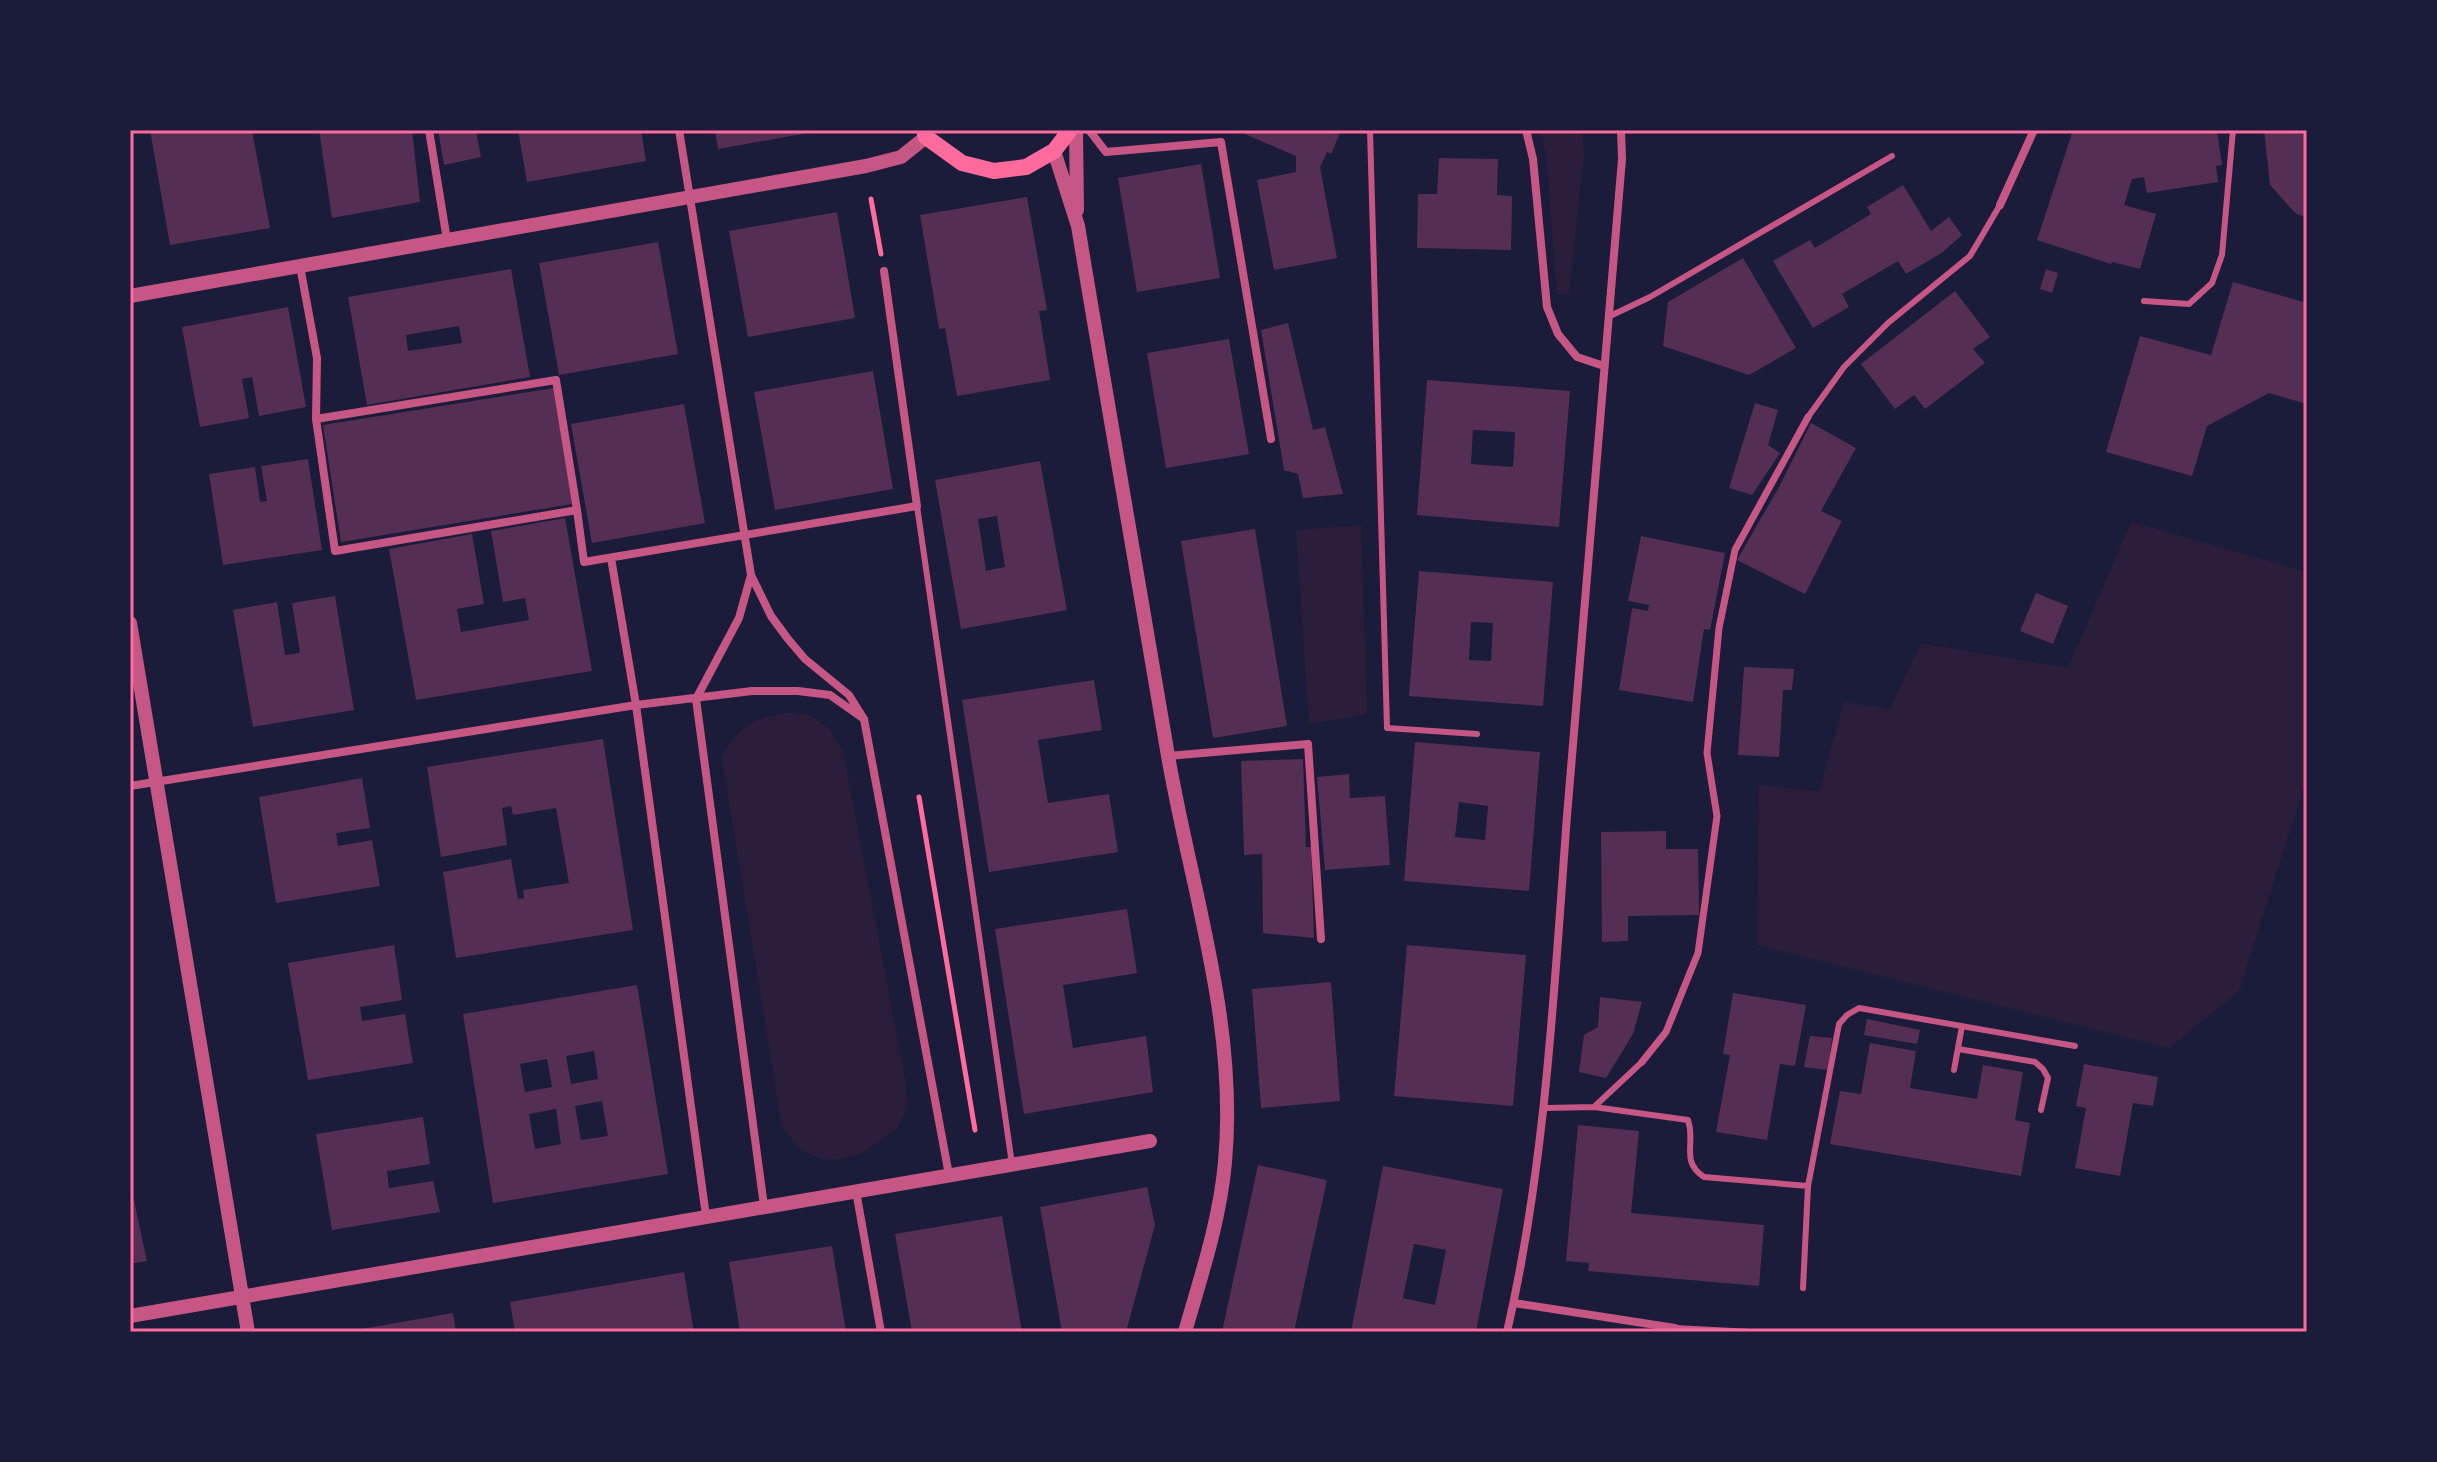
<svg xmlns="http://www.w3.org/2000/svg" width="2437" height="1462" viewBox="0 0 2437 1462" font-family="'Alegreya Sans',sans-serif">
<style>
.green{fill:#2a1e3b}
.building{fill:#542f53;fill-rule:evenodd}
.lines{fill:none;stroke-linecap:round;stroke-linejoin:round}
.path{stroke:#ff6b9d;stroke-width:5}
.service{stroke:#c65784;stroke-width:6}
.pedestrian{stroke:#c65784;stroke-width:7}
.minor{stroke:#c65784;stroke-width:8}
.tertiary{stroke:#c65784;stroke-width:14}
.secondary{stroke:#ff6b9d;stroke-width:16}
.neatline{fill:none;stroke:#ff6b9d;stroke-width:3}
</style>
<rect width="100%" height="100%" fill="#1b1b3a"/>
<path class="green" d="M 1540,130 L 1582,130 L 1584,155 L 1569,294 L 1557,295 L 1546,155 Z
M 2131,522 L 2307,572 L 2307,777 L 2239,991 L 2169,1048 L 1757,945 L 1759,785 L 1819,791 L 1844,702 L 1890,709 L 1921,643 L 2068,668 Z
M 1361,525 L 1367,714 L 1309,724 L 1296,530 Z
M 791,713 L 811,715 L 829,729 L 843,751 L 906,1084 L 907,1107 L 898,1128 L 861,1154 L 836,1160 L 821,1159 L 802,1151 L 782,1127 L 722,758 C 737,726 756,716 791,713 Z"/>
<path class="building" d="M 150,130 L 252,130 L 270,228 L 170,245 Z
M 319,130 L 412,130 L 420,202 L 332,218 Z
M 438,130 L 476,130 L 481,157 L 444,165 Z
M 518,130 L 641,130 L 646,161 L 527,182 Z
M 715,130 L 813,130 L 813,132 L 718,149 Z
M 1246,130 L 1333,130 L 1340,133 L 1331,154 L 1327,152 L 1320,167 L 1337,258 L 1274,270 L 1257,180 L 1296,172 L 1296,156 L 1245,134 Z
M 2073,130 L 2217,130 L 2222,165 L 2216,166 L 2218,182 L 2147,193 L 2144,177 L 2132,179 L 2124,205 L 2156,214 L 2140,269 L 2112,262 L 2111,264 L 2037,240 Z
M 2264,130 L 2307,130 L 2307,217 L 2296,214 L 2270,185 Z
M 1439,158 L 1498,159 L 1497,195 L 1512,196 L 1511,250 L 1417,248 L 1418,194 L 1437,194 Z
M 1201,164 L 1220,278 L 1137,292 L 1118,178 Z
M 1903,185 L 1931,231 L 1949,217 L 1962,235 L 1943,252 L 1906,274 L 1898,261 L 1842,294 L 1849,307 L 1813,328 L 1773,261 L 1810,240 L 1815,248 L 1871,214 L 1867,207 Z
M 1027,197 L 1047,310 L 1039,311 L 1050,380 L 957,396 L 945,328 L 939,329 L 920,215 Z
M 837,212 L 855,318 L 748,337 L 729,231 Z
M 658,242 L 678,354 L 559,375 L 539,263 Z
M 1743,258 L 1796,348 L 1749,375 L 1663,346 L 1668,302 Z
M 511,269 L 530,377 L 367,405 L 348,297 ZM 459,326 L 462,343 L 408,351 L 406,335 Z
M 2046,269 L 2058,273 L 2052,293 L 2040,289 Z
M 2233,282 L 2307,303 L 2307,404 L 2269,393 L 2207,426 L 2192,476 L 2106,452 L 2140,336 L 2211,355 Z
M 1955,291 L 1990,337 L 1973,349 L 1985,363 L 1925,409 L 1914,395 L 1895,409 L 1861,364 Z
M 288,307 L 306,407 L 259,416 L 252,377 L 242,379 L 249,418 L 200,427 L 182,327 Z
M 1288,323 L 1313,430 L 1325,427 L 1343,494 L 1303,498 L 1298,474 L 1284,470 L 1261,330 Z
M 1229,339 L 1249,454 L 1166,468 L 1147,353 Z
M 873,371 L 893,489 L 775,510 L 754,392 Z
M 1427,380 L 1570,391 L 1559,527 L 1417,515 ZM 1473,430 L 1515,432 L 1513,467 L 1471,464 Z
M 554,388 L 572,504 L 341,542 L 323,425 Z
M 1755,403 L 1778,410 L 1768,445 L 1780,453 L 1752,495 L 1729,488 Z
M 684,404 L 705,523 L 592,543 L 571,424 Z
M 1811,423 L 1856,448 L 1821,511 L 1842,521 L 1805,594 L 1737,560 L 1779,487 Z
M 308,459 L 322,550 L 223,565 L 209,474 L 255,467 L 260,502 L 267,501 L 261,466 Z
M 1040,461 L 1067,610 L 961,629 L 935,480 ZM 997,516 L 1005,567 L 986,571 L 978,519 Z
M 565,518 L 592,671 L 416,700 L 389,549 L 472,534 L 484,604 L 457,609 L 461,632 L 529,620 L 525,598 L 503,602 L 491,531 Z
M 1255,529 L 1287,726 L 1213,738 L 1181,541 Z
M 1641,536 L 1725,553 L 1710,630 L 1704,629 L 1693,702 L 1619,690 L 1632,608 L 1648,611 L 1649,605 L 1628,601 Z
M 1419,571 L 1553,582 L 1543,706 L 1409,696 ZM 1471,622 L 1493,623 L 1491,661 L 1469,660 Z
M 2036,593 L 2068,606 L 2053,644 L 2020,631 Z
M 335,596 L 354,710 L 253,727 L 233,610 L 277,602 L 285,655 L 300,653 L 292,603 Z
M 1744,667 L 1794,669 L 1792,690 L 1783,690 L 1779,757 L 1738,755 Z
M 1094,680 L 1102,730 L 1038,740 L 1048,803 L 1109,794 L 1118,852 L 989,872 L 962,700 Z
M 603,739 L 633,930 L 456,958 L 443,872 L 511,859 L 518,899 L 524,898 L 523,890 L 569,883 L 556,808 L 513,815 L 511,806 L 502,808 L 507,845 L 441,857 L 427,767 Z
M 1415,742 L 1540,752 L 1529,891 L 1404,881 ZM 1459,802 L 1488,806 L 1485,840 L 1455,837 Z
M 1303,759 L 1306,847 L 1311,847 L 1314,938 L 1263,933 L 1262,854 L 1244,855 L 1241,761 Z
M 1349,774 L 1350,798 L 1385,796 L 1390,865 L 1325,870 L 1317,777 Z
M 362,778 L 370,828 L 336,833 L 338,846 L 372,840 L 380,886 L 276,903 L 259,797 Z
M 1666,831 L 1666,849 L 1698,849 L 1699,915 L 1628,916 L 1628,941 L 1602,942 L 1601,832 Z
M 1127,909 L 1137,973 L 1063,985 L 1073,1048 L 1146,1036 L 1153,1092 L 1024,1114 L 995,929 Z
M 394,945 L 402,1000 L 360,1007 L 362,1021 L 405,1014 L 413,1063 L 308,1080 L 288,963 Z
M 1407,945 L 1526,955 L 1513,1106 L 1394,1096 Z
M 1331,982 L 1340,1101 L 1261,1108 L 1252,989 Z
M 637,985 L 668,1174 L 493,1203 L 463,1014 ZM 594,1051 L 598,1079 L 571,1084 L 566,1056 ZM 547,1059 L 552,1087 L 525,1092 L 520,1064 ZM 602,1101 L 608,1136 L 581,1140 L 575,1106 ZM 556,1109 L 561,1144 L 535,1149 L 529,1114 Z
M 1733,993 L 1806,1005 L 1795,1066 L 1780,1064 L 1767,1140 L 1716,1132 L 1730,1055 L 1723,1054 Z
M 1600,997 L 1642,1002 L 1633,1034 L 1606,1078 L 1579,1072 L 1584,1035 L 1598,1027 Z
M 1867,1019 L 1920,1030 L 1917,1044 L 1864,1035 Z
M 1810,1036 L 1832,1038 L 1828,1070 L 1804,1067 Z
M 1870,1043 L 1916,1051 L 1910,1088 L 1977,1099 L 1983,1065 L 2023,1072 L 2015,1120 L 2030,1123 L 2021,1176 L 1830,1144 L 1840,1091 L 1861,1094 Z
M 2084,1064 L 2158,1077 L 2153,1106 L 2133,1103 L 2120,1176 L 2075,1168 L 2086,1108 L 2076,1106 Z
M 423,1117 L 430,1164 L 387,1171 L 389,1188 L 433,1181 L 440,1212 L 332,1230 L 316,1134 Z
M 1578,1125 L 1639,1131 L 1631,1213 L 1764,1225 L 1759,1286 L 1588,1271 L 1589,1263 L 1566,1261 Z
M 1258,1165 L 1327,1180 L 1294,1332 L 1222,1332 Z
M 1383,1166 L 1503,1189 L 1476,1332 L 1351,1332 ZM 1414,1244 L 1446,1250 L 1435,1305 L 1403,1298 Z
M 130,1182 L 147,1261 L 130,1264 Z
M 1147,1187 L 1155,1225 L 1126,1332 L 1062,1332 L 1040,1207 Z
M 1002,1216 L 1022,1332 L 912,1332 L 895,1234 Z
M 832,1246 L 846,1332 L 740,1332 L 729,1262 Z
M 684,1272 L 694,1332 L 515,1332 L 510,1302 Z
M 453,1313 L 456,1332 L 356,1332 L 356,1330 Z"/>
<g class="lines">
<path class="path" d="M 871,199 L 881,254
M 919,797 L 975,1130"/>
<path class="service" d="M 1370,130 L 1387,728 L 1477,734
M 2144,301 L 2189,304 L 2212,283 L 2222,255 L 2233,130
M 1608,317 L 1650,297 L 1892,156
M 1808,417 L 1844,367 L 1888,323 L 1970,256 L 2000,205
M 917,506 L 1012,1164
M 1958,1049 L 2035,1062 L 2043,1069 L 2048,1078 L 2041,1110
M 1954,1070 L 1962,1026
M 1594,1107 L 1688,1120 C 1696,1144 1680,1161 1704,1177 L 1808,1186 L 1839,1024 L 1847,1015 L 1859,1008 L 2075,1046
M 1545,1108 L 1594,1107 L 1642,1062
M 1803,1288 L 1808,1186
M 1675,1328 L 1752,1332"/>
<path class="pedestrian" d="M 1642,1062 L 1666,1032 L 1698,953 L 1717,816 L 1707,753 L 1719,628 L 1735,550 L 1808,417"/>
<path class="minor" d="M 429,130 L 447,240
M 679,130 L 751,575 L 739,618 L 696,699 L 764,1206
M 1089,130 L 1106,152 L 1221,142 L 1271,439
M 1526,130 L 1533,159 L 1547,307 L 1558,334 L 1577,357 L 1604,366
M 2000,205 L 2034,130
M 300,266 L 317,358 L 316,419 L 335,551 L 577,510 L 584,562 L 917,506 L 884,271
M 316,419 L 556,380 L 577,510
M 611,558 L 636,705 L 706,1216
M 751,575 L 771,616 L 788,639 L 805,659 L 849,695 L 864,719 L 949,1175
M 1168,756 L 1308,744 L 1321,939
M 130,786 L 636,705 L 752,691 L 798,691 L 830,695 L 864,719
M 856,1191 L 881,1332
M 1514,1303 L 1675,1328
M 1507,1332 C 1546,1162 1554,989 1567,816 C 1584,597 1602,378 1622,159 L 1621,130"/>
<path class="tertiary" d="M 1076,130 L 1077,210
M 1054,151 L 1078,226 C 1107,401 1137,576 1167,750 C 1190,887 1238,1021 1225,1162 C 1220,1220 1201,1276 1185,1332
M 130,296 L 866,166 L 901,157 L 926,137
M 130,623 L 248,1332
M 130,1316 L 1150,1141"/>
<path class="secondary" d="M 924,130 L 926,137 L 962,163 L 994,171 L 1026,167 L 1054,151 L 1070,130"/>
</g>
<rect width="2437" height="1462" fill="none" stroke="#1b1b3a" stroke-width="264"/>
<rect x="132" y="132" width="2173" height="1198" class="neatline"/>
</svg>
